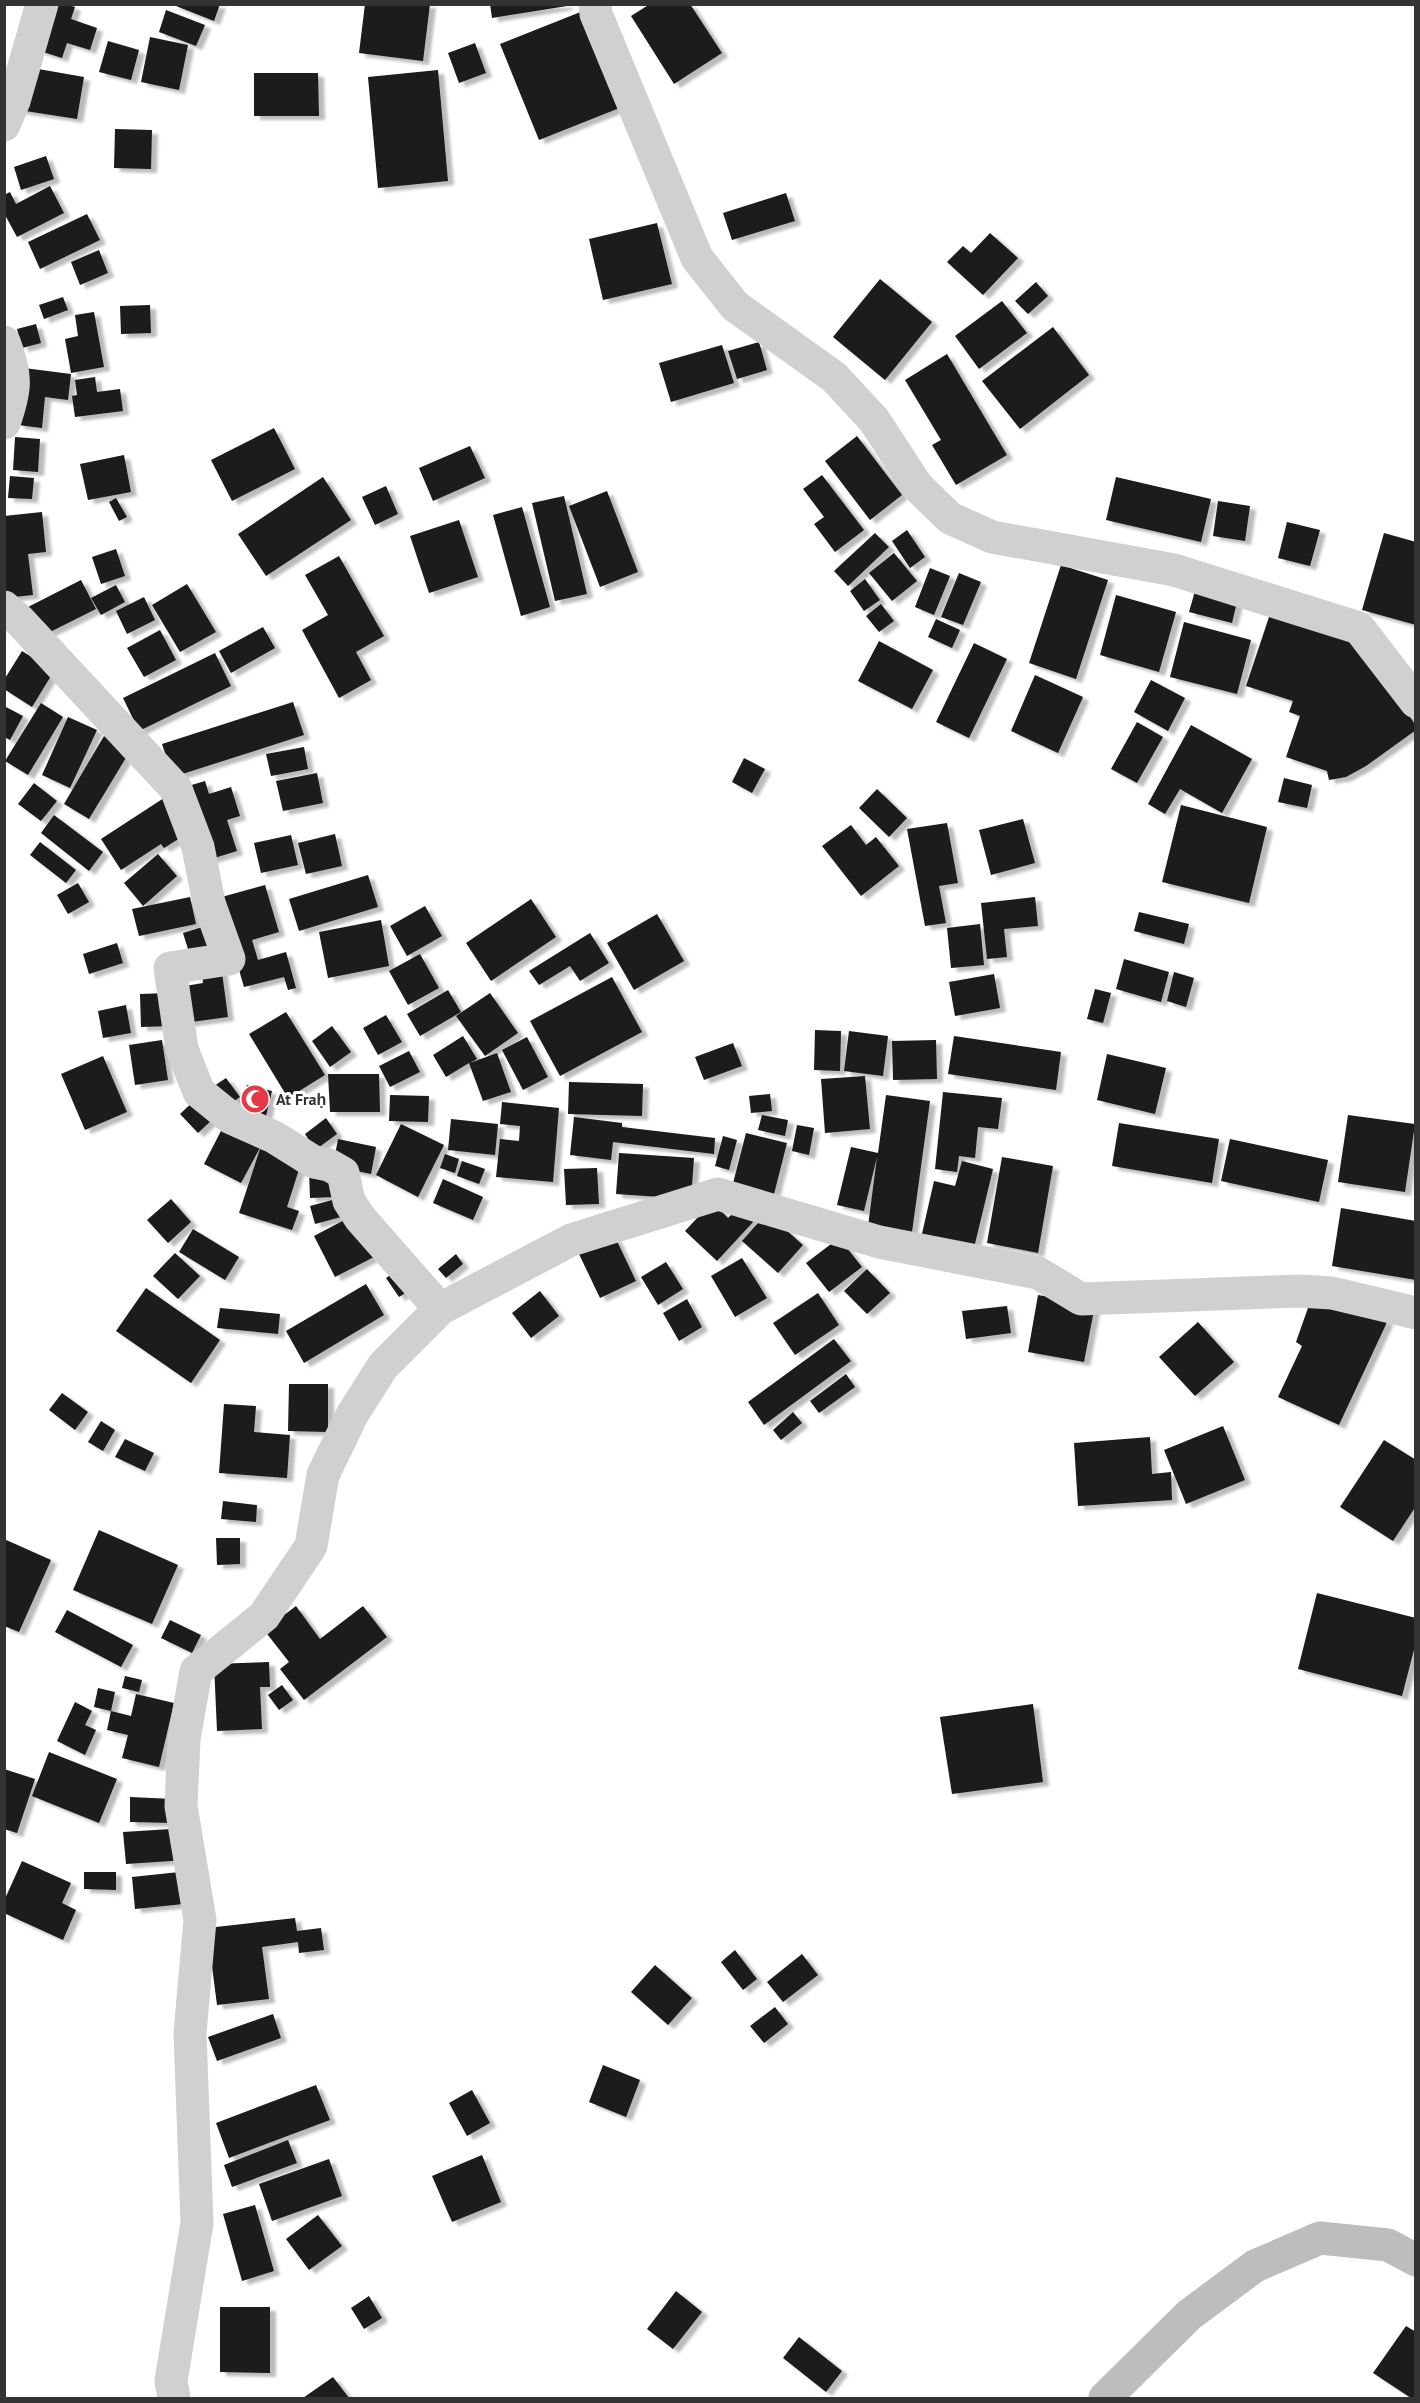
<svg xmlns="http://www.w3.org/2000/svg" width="1420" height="2403" viewBox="0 0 1420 2403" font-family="'PT Sans',sans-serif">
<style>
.building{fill:#1a1a1a;filter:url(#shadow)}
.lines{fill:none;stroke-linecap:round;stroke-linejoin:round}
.street{stroke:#d0d0d0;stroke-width:33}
.secondary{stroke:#bdbdbd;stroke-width:33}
.labels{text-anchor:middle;stroke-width:6;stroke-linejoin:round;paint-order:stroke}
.poi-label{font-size:16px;font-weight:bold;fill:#333;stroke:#fff;text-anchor:start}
</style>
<defs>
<filter id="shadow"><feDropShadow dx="6" dy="4" stdDeviation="1.5" flood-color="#0004"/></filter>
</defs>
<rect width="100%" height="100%" fill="#fff"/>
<path class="building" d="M 51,4 L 66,4 L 75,7 L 71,19 L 97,28 L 90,50 L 67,43 L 62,58 L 37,50 Z
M 171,4 L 220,4 L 214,21 Z
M 365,4 L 430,4 L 423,61 L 359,53 Z
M 490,4 L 567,4 L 567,6 L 492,18 Z
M 650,4 L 690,4 L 722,53 L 674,84 L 631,16 Z
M 166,10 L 205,25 L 196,46 L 159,32 Z
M 583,11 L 622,107 L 539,140 L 500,44 Z
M 150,37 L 188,45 L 179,90 L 141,82 Z
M 108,41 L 139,50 L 131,80 L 99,72 Z
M 475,43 L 486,73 L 459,83 L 448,53 Z
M 27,67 L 84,77 L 77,119 L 19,110 Z
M 438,70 L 448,181 L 378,188 L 368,77 Z
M 254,73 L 318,73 L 319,116 L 254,116 Z
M 115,129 L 152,130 L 151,169 L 114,168 Z
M 46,156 L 54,179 L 21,190 L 14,167 Z
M 50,186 L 64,213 L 17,237 L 4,213 L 4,195 L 10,192 L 16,204 Z
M 786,193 L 795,221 L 732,240 L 723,213 Z
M 87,214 L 100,240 L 40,269 L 28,242 Z
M 657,223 L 672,284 L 603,300 L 589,239 Z
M 990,233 L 1018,258 L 983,295 L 947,262 L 963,246 L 971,253 Z
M 99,250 L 108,273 L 80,285 L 71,262 Z
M 880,279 L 932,322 L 885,380 L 833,337 Z
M 1036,282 L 1048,296 L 1028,314 L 1015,301 Z
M 63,297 L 68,310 L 44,319 L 39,305 Z
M 1002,301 L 1027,333 L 979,369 L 955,336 Z
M 150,305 L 151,333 L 121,334 L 120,306 Z
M 94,312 L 104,367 L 71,373 L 65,339 L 78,336 L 75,315 Z
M 36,324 L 41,343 L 22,348 L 17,329 Z
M 1053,327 L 1089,375 L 1020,429 L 982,381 Z
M 759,342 L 767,370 L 737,379 L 728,351 Z
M 722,345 L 734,383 L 671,402 L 659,363 Z
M 947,354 L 1007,455 L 956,485 L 932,445 L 941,440 L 905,380 Z
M 24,368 L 71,374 L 68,400 L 45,397 L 42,428 L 18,425 Z
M 95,377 L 97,392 L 120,389 L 123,411 L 75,417 L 72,396 L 77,395 L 75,380 Z
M 274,428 L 295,469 L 232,501 L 211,460 Z
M 857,436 L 902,495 L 870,520 L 825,461 Z
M 15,437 L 40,439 L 38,472 L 13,470 Z
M 470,446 L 485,478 L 433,501 L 419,468 Z
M 124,455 L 131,492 L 88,500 L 80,464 Z
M 822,475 L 864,530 L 835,552 L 814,524 L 824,517 L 803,489 Z
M 10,476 L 34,478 L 32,499 L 8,498 Z
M 323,477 L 351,520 L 266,576 L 238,534 Z
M 1116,477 L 1211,499 L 1201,542 L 1106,520 Z
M 386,486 L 398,514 L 375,525 L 362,497 Z
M 607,491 L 638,572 L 600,587 L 569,506 Z
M 564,496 L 587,594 L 555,601 L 532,503 Z
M 116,498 L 127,517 L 119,521 L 109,502 Z
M 1218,501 L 1250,506 L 1245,541 L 1213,536 Z
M 522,507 L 550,607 L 521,616 L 493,515 Z
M 42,512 L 46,552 L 28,554 L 33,595 L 4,598 L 4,516 Z
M 459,520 L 478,577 L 429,593 L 410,536 Z
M 1287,522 L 1320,530 L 1310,566 L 1278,558 Z
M 907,530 L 925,557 L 910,568 L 892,541 Z
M 875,533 L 889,547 L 848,586 L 834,571 Z
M 1384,533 L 1416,542 L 1416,625 L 1362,610 Z
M 116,549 L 125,576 L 101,584 L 92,557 Z
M 894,553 L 917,581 L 892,601 L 869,573 Z
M 339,556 L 384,636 L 356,652 L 371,680 L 339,698 L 302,630 L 328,615 L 305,575 Z
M 1061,565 L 1108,580 L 1076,679 L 1029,663 Z
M 930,568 L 950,576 L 934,615 L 915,607 Z
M 959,573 L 981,582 L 963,625 L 941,617 Z
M 865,579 L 880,600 L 864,611 L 850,591 Z
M 81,580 L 96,609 L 40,637 L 26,608 Z
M 187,584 L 216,632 L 180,652 L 152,605 Z
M 116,585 L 125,602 L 101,615 L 91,598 Z
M 1195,591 L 1237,602 L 1232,623 L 1189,612 Z
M 1116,595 L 1176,612 L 1159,672 L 1100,655 Z
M 144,597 L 155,620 L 127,634 L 116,611 Z
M 881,604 L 894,621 L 879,632 L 866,616 Z
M 1270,614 L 1363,646 L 1416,726 L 1416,730 L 1366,766 L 1346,777 L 1329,780 L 1327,771 L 1286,757 L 1300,716 L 1289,712 L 1293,701 L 1246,686 Z
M 936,619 L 960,630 L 952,648 L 928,637 Z
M 1184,622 L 1251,640 L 1237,694 L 1170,677 Z
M 263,627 L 275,648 L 231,673 L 219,651 Z
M 160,630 L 176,660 L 144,677 L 127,648 Z
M 879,641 L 933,670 L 912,709 L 858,681 Z
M 974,643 L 1007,659 L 969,738 L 936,722 Z
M 22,651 L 54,671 L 32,707 L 4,689 L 4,680 Z
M 215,653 L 231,686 L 139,731 L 123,698 Z
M 1035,675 L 1083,697 L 1058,753 L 1011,731 Z
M 1151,680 L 1185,698 L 1168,731 L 1134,712 Z
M 293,702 L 304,735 L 173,777 L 162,744 Z
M 41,703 L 63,717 L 28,775 L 5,761 Z
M 4,706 L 23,716 L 10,740 L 4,737 Z
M 68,717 L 97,730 L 70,788 L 42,775 Z
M 1137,722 L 1163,737 L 1137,783 L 1111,769 Z
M 1191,725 L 1252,759 L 1222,813 L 1180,789 L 1165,814 L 1148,804 Z
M 104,736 L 130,751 L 89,819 L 64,804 Z
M 304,747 L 308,769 L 271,776 L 266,754 Z
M 744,758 L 765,769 L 752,793 L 732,782 Z
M 317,773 L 323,803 L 283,811 L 276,781 Z
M 1284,778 L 1312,785 L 1307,808 L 1278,802 Z
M 205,781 L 209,794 L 231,787 L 240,816 L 227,820 L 237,851 L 208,860 L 185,787 Z
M 34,783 L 57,801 L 41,821 L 18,804 Z
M 877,789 L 907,818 L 889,837 L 859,808 Z
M 167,796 L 191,831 L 164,848 L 161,844 L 121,870 L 101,839 Z
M 1181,805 L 1267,827 L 1249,903 L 1162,882 Z
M 54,815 L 103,852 L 89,871 L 41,833 Z
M 1023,819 L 1035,863 L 991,875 L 979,830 Z
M 947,823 L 958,883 L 939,886 L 946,923 L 925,926 L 907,829 Z
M 851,825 L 866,845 L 876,837 L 899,866 L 861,896 L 822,846 Z
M 335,834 L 342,866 L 306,874 L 298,843 Z
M 291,835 L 298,865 L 261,873 L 254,843 Z
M 40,842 L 76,870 L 66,883 L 30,855 Z
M 158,854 L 177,876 L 143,906 L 124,883 Z
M 368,875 L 378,907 L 299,931 L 289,899 Z
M 78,883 L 89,902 L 68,914 L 57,895 Z
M 265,885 L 279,932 L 252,940 L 258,960 L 286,952 L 296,988 L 288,990 L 284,977 L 244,987 L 218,898 Z
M 190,897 L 196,924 L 139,936 L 132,909 Z
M 1035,897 L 1038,926 L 1004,929 L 1007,957 L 987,959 L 981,903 Z
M 531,899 L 556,937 L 491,981 L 466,943 Z
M 425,906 L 442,936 L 407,956 L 390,926 Z
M 1139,912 L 1189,924 L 1184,944 L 1134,931 Z
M 657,914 L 684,961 L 634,990 L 607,943 Z
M 381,920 L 389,966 L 328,978 L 319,932 Z
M 212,924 L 221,953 L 192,962 L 183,933 Z
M 980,924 L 984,965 L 951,968 L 947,928 Z
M 590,933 L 609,963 L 580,981 L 570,966 L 539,985 L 529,971 Z
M 117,943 L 123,963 L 89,974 L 83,954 Z
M 420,954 L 439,988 L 408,1005 L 389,971 Z
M 1124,959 L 1169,972 L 1161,1002 L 1116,989 Z
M 221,965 L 228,1017 L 184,1023 L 179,987 L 203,983 L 201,968 Z
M 1174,972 L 1194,978 L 1186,1007 L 1167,1001 Z
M 994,974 L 1000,1008 L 955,1016 L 949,982 Z
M 612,977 L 642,1032 L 560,1076 L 530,1021 Z
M 1095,989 L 1111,993 L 1103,1023 L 1087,1019 Z
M 448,990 L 461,1012 L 420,1036 L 407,1014 Z
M 169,993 L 171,1026 L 141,1027 L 140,994 Z
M 490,993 L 518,1033 L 485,1056 L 456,1016 Z
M 126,1005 L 131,1033 L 103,1038 L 98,1011 Z
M 286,1012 L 325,1075 L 288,1098 L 249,1034 Z
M 386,1015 L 402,1042 L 378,1055 L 363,1028 Z
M 332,1026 L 351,1052 L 330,1067 L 312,1041 Z
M 815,1030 L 841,1031 L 840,1071 L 814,1070 Z
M 849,1031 L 888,1036 L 883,1076 L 844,1071 Z
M 463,1036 L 477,1059 L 470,1063 L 497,1053 L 511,1092 L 483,1101 L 469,1063 L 446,1077 L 433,1055 Z
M 954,1036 L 1061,1052 L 1056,1090 L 948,1074 Z
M 527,1037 L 548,1077 L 523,1090 L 502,1050 Z
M 162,1040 L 168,1080 L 135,1085 L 129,1045 Z
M 936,1040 L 937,1079 L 893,1080 L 892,1041 Z
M 733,1043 L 742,1066 L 704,1080 L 695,1057 Z
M 409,1051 L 420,1072 L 390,1087 L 379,1066 Z
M 1107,1054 L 1166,1068 L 1155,1114 L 1097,1100 Z
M 103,1056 L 127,1112 L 85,1130 L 61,1074 Z
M 328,1074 L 379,1074 L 380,1112 L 330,1112 Z
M 865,1076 L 870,1129 L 825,1133 L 821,1079 Z
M 226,1078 L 240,1097 L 224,1108 L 211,1088 Z
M 569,1082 L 643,1084 L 642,1116 L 568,1114 Z
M 247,1085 L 272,1091 L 265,1120 L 240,1114 Z
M 943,1092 L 1002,1098 L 998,1129 L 978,1127 L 975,1158 L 959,1156 L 957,1172 L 935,1169 Z
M 770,1094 L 772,1111 L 751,1113 L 749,1096 Z
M 390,1095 L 429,1096 L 428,1122 L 389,1121 Z
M 886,1095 L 930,1101 L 912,1232 L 868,1226 L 877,1157 L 864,1211 L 837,1205 L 851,1147 L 878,1153 Z
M 196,1099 L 214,1118 L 198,1133 L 180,1114 Z
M 502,1102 L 559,1108 L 553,1182 L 496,1177 L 500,1139 L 519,1141 L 520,1126 L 500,1124 Z
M 762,1115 L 788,1120 L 785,1136 L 758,1130 Z
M 1348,1115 L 1415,1124 L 1405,1192 L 1338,1182 Z
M 574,1117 L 622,1123 L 622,1127 L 715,1138 L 714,1154 L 613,1142 L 611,1160 L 570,1155 Z
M 326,1118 L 337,1134 L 315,1150 L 305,1134 Z
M 451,1119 L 498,1124 L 495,1155 L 448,1150 Z
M 1119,1123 L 1219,1139 L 1212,1183 L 1112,1166 Z
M 401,1124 L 444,1145 L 418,1197 L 376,1175 Z
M 224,1125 L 262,1144 L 241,1183 L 204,1164 Z
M 797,1125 L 814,1128 L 809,1155 L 792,1151 Z
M 746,1133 L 787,1143 L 773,1198 L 732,1187 Z
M 723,1136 L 737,1140 L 729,1170 L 715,1166 Z
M 338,1139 L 376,1147 L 371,1174 L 333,1166 Z
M 1230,1139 L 1328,1160 L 1319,1202 L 1221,1181 Z
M 260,1149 L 301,1163 L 287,1207 L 299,1211 L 292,1230 L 239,1213 Z
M 619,1153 L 694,1158 L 691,1199 L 616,1194 Z
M 445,1154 L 459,1159 L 455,1173 L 440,1168 Z
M 1002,1157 L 1053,1166 L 1038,1253 L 987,1243 Z
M 462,1161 L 485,1169 L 479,1184 L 457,1176 Z
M 962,1161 L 993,1169 L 973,1252 L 921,1238 L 934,1181 L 955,1186 Z
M 597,1168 L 599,1204 L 566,1205 L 564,1169 Z
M 334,1171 L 335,1197 L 310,1198 L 309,1172 Z
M 443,1179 L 483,1197 L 473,1220 L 433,1203 Z
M 171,1199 L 191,1222 L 168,1243 L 147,1220 Z
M 336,1199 L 341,1217 L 315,1224 L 310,1206 Z
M 712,1202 L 728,1218 L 739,1207 L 754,1221 L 717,1261 L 685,1231 Z
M 1341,1208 L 1416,1221 L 1416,1280 L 1332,1266 Z
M 767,1213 L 803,1245 L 778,1273 L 742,1241 Z
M 352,1216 L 374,1257 L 335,1277 L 314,1236 Z
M 193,1229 L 239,1257 L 225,1280 L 179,1252 Z
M 615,1237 L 636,1281 L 600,1298 L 579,1254 Z
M 839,1238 L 862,1267 L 829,1292 L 806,1263 Z
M 175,1253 L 200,1276 L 178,1299 L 153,1276 Z
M 456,1254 L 463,1264 L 446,1278 L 438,1269 Z
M 742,1258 L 767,1298 L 735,1317 L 711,1276 Z
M 666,1262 L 683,1289 L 658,1305 L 641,1277 Z
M 399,1269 L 413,1288 L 399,1297 L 386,1278 Z
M 867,1269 L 890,1293 L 867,1314 L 844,1291 Z
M 366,1284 L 384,1315 L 304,1363 L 286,1331 Z
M 146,1288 L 220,1340 L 191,1383 L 116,1331 Z
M 540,1291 L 559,1316 L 531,1338 L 512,1313 Z
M 818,1293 L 839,1325 L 795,1355 L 773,1323 Z
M 1038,1295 L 1095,1305 L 1084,1362 L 1028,1352 Z
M 687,1299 L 702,1327 L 679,1341 L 663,1313 Z
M 1309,1305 L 1388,1320 L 1339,1425 L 1278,1397 L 1302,1346 L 1296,1342 Z
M 1007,1306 L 1011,1333 L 966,1339 L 962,1311 Z
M 220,1308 L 280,1314 L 278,1334 L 217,1328 Z
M 1198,1322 L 1234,1362 L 1195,1396 L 1159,1357 Z
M 834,1339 L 851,1361 L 764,1425 L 748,1402 Z
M 846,1374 L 855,1387 L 819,1413 L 810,1401 Z
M 289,1384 L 328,1384 L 328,1432 L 288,1431 Z
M 62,1393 L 88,1412 L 75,1430 L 49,1410 Z
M 224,1404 L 256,1406 L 254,1432 L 290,1435 L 287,1478 L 219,1473 Z
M 793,1412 L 802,1423 L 781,1440 L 773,1430 Z
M 101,1421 L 115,1430 L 103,1451 L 88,1442 Z
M 1223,1426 L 1245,1480 L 1186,1504 L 1164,1450 Z
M 1150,1437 L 1152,1474 L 1171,1472 L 1172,1500 L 1078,1506 L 1074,1443 Z
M 125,1439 L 154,1453 L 145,1471 L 115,1457 Z
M 1384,1440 L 1416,1460 L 1416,1506 L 1393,1541 L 1340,1507 Z
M 223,1501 L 257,1505 L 256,1522 L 221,1519 Z
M 99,1530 L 178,1565 L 152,1624 L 73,1590 Z
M 216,1538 L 240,1538 L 240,1564 L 217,1565 Z
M 4,1539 L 51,1560 L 19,1632 L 4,1626 Z
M 1317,1593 L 1416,1618 L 1416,1642 L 1402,1696 L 1298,1669 Z
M 296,1606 L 320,1639 L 363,1606 L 387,1637 L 304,1700 L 280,1669 L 289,1662 L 264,1630 Z
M 67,1610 L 133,1645 L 121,1667 L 55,1632 Z
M 170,1620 L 201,1635 L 192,1653 L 161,1638 Z
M 269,1662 L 270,1687 L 260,1687 L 262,1729 L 217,1731 L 214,1664 Z
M 125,1676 L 142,1680 L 139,1692 L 122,1688 Z
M 282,1685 L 293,1700 L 279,1710 L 268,1695 Z
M 98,1688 L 115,1692 L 111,1711 L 94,1707 Z
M 136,1694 L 174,1703 L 159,1767 L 122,1758 L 128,1735 L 107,1730 L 111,1711 L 131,1716 Z
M 75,1702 L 92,1711 L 85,1725 L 96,1730 L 85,1755 L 57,1741 Z
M 1033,1704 L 1043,1782 L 952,1794 L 940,1717 Z
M 49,1752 L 117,1779 L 99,1823 L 32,1796 Z
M 4,1769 L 35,1779 L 17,1833 L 4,1829 Z
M 130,1797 L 174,1799 L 174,1823 L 130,1822 Z
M 171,1829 L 186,1860 L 126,1864 L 123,1832 Z
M 22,1861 L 71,1883 L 62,1903 L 76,1910 L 63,1940 L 4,1913 L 4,1901 Z
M 189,1871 L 193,1903 L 135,1909 L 132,1877 Z
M 84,1872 L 116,1872 L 116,1890 L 84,1889 Z
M 295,1918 L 297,1931 L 321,1928 L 324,1950 L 299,1953 L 298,1942 L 262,1947 L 269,1999 L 217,2005 L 207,1928 Z
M 735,1950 L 757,1979 L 743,1990 L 721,1962 Z
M 802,1954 L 818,1975 L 783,2002 L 767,1982 Z
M 655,1965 L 692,1998 L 668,2025 L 631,1992 Z
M 775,2007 L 788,2024 L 764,2043 L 750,2026 Z
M 273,2014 L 281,2038 L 217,2061 L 208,2037 Z
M 603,2065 L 640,2080 L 626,2117 L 589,2102 Z
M 316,2085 L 330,2120 L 229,2158 L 216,2123 Z
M 472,2090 L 490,2123 L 467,2136 L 449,2103 Z
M 288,2140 L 297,2163 L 232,2187 L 224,2165 Z
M 482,2155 L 501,2202 L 452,2222 L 432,2176 Z
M 329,2159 L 342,2196 L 272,2221 L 259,2184 Z
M 255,2205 L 274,2271 L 242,2281 L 223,2214 Z
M 318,2215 L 342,2246 L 309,2270 L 286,2239 Z
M 676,2291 L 702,2312 L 673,2349 L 647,2329 Z
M 369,2296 L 382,2318 L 364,2329 L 351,2308 Z
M 220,2307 L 270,2307 L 270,2373 L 220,2372 Z
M 1406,2326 L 1416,2332 L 1416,2398 L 1411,2398 L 1373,2373 Z
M 799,2337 L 842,2371 L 826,2392 L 783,2358 Z
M 333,2377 L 349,2398 L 303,2398 Z"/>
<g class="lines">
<path class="street" d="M 595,4 L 596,14 L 697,258 L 735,306 L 834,377 L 874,420 L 917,486 L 950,518 L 992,537 L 1174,570 L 1359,628 L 1416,702
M 4,125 L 14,101 L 42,4
M 4,342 C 17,376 16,389 4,423
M 4,607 L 20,621 L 176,789 L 198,847 L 209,903 L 229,959 L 170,968 L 182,1049 L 199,1092 L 231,1118 L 274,1137 L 314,1162 L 329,1165 L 343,1173 L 349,1201 L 360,1218 L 440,1309
M 174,2398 L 171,2381 L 197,2223 L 190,2033 L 200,1920 L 181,1806 L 184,1739 L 196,1671 L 264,1616 L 311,1546 L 323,1475 L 352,1415 L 383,1366 L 440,1309 L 571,1240 L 718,1194 L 879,1242 L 1038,1273 L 1081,1299 L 1299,1291 L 1332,1293 L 1416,1313"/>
<path class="secondary" d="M 1105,2398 L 1189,2315 L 1255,2266 L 1320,2238 L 1388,2245 L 1416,2260"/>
</g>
<defs>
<g id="mosque-disc" transform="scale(1.5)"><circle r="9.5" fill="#e63946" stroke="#fff"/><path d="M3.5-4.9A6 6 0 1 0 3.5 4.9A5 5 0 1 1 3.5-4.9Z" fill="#fff"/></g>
</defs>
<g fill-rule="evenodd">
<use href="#mosque-disc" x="255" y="1099"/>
</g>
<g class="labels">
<g class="poi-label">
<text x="276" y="1105">At Fraḥ</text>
</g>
</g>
<rect width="1420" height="2403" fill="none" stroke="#333333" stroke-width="12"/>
</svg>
